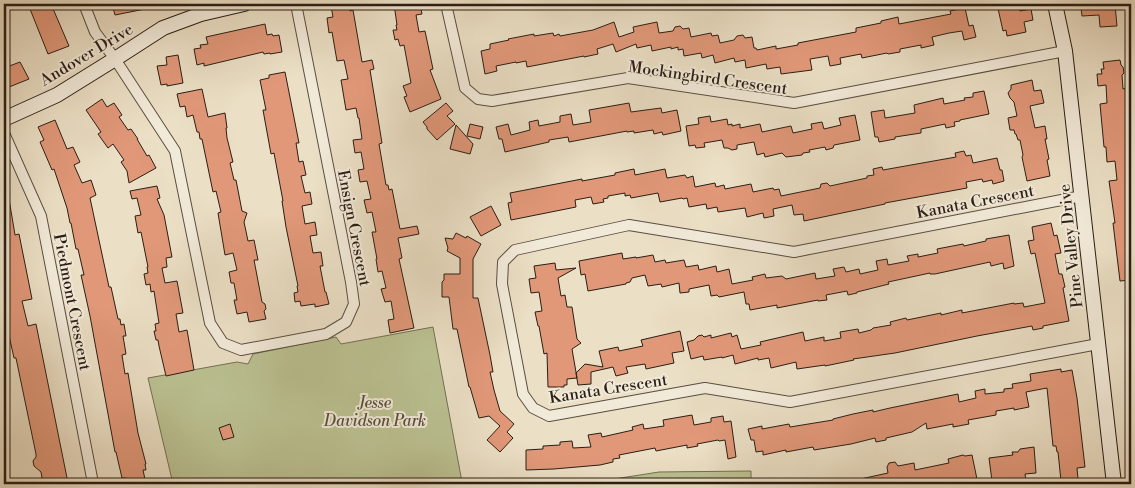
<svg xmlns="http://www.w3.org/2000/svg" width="1135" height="488" viewBox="0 0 1135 488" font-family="'Libre Bodoni',serif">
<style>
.green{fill:#bbc192;stroke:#727054}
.building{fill:#e19879;stroke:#2a1e15}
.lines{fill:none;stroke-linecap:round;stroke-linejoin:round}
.street-casing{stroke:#5a4e41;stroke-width:12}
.secondary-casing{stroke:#2a1e15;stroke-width:16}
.street{stroke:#f2ead9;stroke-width:10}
.secondary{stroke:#f2ead9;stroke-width:14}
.labels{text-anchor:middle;stroke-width:4;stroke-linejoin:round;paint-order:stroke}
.street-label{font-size:16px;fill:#2a1e15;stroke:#f2ead9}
.park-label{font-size:16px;font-style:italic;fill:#564f3a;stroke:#f2ead9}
</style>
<rect width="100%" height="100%" fill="#ebdfc5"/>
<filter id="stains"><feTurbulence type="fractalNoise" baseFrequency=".004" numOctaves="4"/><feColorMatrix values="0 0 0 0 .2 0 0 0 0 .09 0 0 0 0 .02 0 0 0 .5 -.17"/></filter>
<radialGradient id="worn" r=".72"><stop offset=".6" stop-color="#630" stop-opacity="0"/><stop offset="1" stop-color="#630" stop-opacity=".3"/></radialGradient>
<path class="green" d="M 433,327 L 462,482 L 506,479 L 522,484 L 173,484 L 148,378 L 237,362 L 248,364 L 253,354 L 336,337 L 341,344 Z
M 751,471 L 751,484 L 582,484 L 659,472 Z"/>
<path class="building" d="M 28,4 L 51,4 L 69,46 L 48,54 Z
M 112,4 L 149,4 L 150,8 L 115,15 Z
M 344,4 L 349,4 L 350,11 L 353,10 L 362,62 L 372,60 L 374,69 L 370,70 L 382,143 L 379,144 L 386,185 L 388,185 L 389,190 L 392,189 L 400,229 L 417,226 L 419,234 L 398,238 L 402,258 L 399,259 L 414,328 L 390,333 L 388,320 L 394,319 L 391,301 L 385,302 L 381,289 L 386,288 L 382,271 L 378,272 L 376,259 L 377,259 L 372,232 L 376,232 L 372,212 L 367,213 L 364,200 L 371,199 L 367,181 L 360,182 L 358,170 L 364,169 L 361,152 L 355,153 L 353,140 L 362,139 L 359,118 L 358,118 L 356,108 L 346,110 L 341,80 L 348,79 L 344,60 L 337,61 L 332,32 L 329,33 L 327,18 L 333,17 L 331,6 Z
M 394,4 L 420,4 L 422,14 L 416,15 L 419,32 L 425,31 L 433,69 L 430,70 L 441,99 L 410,112 L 404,97 L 407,96 L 403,86 L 411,83 L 404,45 L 400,46 L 398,39 L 395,40 L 393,30 L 397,30 L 396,25 L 397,25 Z
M 997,4 L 1019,4 L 1020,11 L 1031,9 L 1033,20 L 1024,22 L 1026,32 L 1007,36 L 1006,30 L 1003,31 Z
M 1088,4 L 1101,4 L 1101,7 L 1115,5 L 1117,26 L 1100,27 L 1099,15 L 1082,16 L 1081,8 L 1088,8 Z
M 965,8 L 969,26 L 973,25 L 976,37 L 964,40 L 962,31 L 949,33 L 932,37 L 934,45 L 921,48 L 921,45 L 900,49 L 900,52 L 888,54 L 887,53 L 862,58 L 861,54 L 840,58 L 841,64 L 830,66 L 828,56 L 810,59 L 812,70 L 781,74 L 780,67 L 767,69 L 766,64 L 746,68 L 745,60 L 735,62 L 734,58 L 715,63 L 713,55 L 702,58 L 701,53 L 684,56 L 683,49 L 678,50 L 678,47 L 671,49 L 671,47 L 652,51 L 651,45 L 637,48 L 636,44 L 616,52 L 613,44 L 597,49 L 598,54 L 584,57 L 584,56 L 527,67 L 526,61 L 516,63 L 516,62 L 496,66 L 497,71 L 485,74 L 481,51 L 490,49 L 490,44 L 509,40 L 508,39 L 534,34 L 534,36 L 553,33 L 554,36 L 559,34 L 560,36 L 593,30 L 614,22 L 619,37 L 634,32 L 633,27 L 657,22 L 659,33 L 673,31 L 675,27 L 680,26 L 683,29 L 689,28 L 691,37 L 711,33 L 712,36 L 718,35 L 720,43 L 734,40 L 737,36 L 743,35 L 745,38 L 752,37 L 754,48 L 756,48 L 757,50 L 776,46 L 776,49 L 798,45 L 798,43 L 856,32 L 856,28 L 881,23 L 881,21 L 898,17 L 899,24 L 951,14 L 950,11 Z
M 265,24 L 267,35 L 272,34 L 273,36 L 279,35 L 282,52 L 270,54 L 270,53 L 264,54 L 263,52 L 204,66 L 204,63 L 197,65 L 194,49 L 201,48 L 200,45 L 208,44 L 206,37 Z
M 178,55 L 183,83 L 167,86 L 167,84 L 161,85 L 157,66 L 167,65 L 166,57 Z
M 1120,60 L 1121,65 L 1123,67 L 1124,73 L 1122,75 L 1123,89 L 1127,88 L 1128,94 L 1130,96 L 1130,123 L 1131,123 L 1131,258 L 1130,259 L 1131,280 L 1120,281 L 1113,223 L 1115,223 L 1109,181 L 1117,180 L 1115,161 L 1107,162 L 1106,147 L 1104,147 L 1100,104 L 1107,103 L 1106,85 L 1098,86 L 1097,74 L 1102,74 L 1101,69 L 1104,69 L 1103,62 Z
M 20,62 L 29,79 L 4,89 L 4,68 Z
M 285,72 L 299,143 L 296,143 L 299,162 L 303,161 L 306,175 L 301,176 L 305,193 L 310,192 L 312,204 L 302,206 L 305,224 L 315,222 L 317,235 L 310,236 L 313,253 L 321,252 L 323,266 L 320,266 L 325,292 L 326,292 L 329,304 L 315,307 L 315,304 L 301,306 L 300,301 L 295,302 L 294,293 L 298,292 L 297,286 L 298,286 L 286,227 L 282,201 L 283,201 L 274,153 L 271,154 L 263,110 L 266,110 L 260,80 L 269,78 L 269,75 Z
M 1032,80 L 1034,91 L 1041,90 L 1044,103 L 1030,106 L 1035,128 L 1045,126 L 1047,139 L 1045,139 L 1049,159 L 1047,160 L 1050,176 L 1027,181 L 1022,157 L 1023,155 L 1020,140 L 1018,140 L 1016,134 L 1015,134 L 1014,130 L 1010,130 L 1008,118 L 1017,116 L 1014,102 L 1010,98 L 1008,93 L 1011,89 L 1011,85 Z
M 202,89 L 208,117 L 225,113 L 227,128 L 226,128 L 227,138 L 233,162 L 230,163 L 234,180 L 236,180 L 242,211 L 247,213 L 244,222 L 248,241 L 254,240 L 258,260 L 254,260 L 262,302 L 265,304 L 266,309 L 264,311 L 266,319 L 249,322 L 247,312 L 237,314 L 234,300 L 237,300 L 234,283 L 231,283 L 229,272 L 237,270 L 233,253 L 225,255 L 218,213 L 221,212 L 216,191 L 213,192 L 202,139 L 200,139 L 199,132 L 197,132 L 193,115 L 187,117 L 185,106 L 180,107 L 177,94 Z
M 984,91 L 989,114 L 960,120 L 960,121 L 954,122 L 955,126 L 946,128 L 945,124 L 921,129 L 921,133 L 895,137 L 895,139 L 879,142 L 878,137 L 875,137 L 871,112 L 884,110 L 885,118 L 915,113 L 914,105 L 943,98 L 944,104 L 965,100 L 964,98 L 973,97 L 973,93 Z
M 102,99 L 107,107 L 114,103 L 122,115 L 119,117 L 128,130 L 131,129 L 138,139 L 137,139 L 147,156 L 149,155 L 156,168 L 129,183 L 127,171 L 121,162 L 124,160 L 113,144 L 108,148 L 98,134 L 101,132 L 86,110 Z
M 446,103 L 453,111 L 447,116 L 455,124 L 437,140 L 427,129 L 427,127 L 423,122 Z
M 629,103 L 631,112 L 661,108 L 662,113 L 677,110 L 681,131 L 663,135 L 662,132 L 654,134 L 653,130 L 634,133 L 634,131 L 627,132 L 627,131 L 569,142 L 568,137 L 549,140 L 549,142 L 505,152 L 502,139 L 499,139 L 496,127 L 508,124 L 511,135 L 530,130 L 529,122 L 538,120 L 539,126 L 560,122 L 560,116 L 571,114 L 573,125 L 591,122 L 589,110 Z
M 855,115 L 860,140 L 834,145 L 833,148 L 826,150 L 825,147 L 809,150 L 810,152 L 803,153 L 802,155 L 786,157 L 782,153 L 765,157 L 764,153 L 757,155 L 754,142 L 737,145 L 737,149 L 732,150 L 728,148 L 724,148 L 722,140 L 704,143 L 705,147 L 696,148 L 695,145 L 689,146 L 686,126 L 699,124 L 698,118 L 710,116 L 711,122 L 727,119 L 728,125 L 732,124 L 732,126 L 740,124 L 740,128 L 760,124 L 762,132 L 791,126 L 793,133 L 812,129 L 811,124 L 822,122 L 824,129 L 841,125 L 839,118 Z
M 55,120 L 67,149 L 73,147 L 80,162 L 74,165 L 82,183 L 91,180 L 96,195 L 90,198 L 109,287 L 111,287 L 118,319 L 120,319 L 121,325 L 124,324 L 126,336 L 123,336 L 126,354 L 122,355 L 125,374 L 128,373 L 138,433 L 146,464 L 145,464 L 146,470 L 143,470 L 146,484 L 127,484 L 126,478 L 122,478 L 116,452 L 115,452 L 90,316 L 81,275 L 84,275 L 78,249 L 76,249 L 71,223 L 70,223 L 67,208 L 54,169 L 52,170 L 40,142 L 44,140 L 38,127 Z
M 470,124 L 483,127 L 480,139 L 467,136 Z
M 456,125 L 473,144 L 470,154 L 450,149 Z
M 964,151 L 966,156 L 971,155 L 973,163 L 997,158 L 1000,170 L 1002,170 L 1004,181 L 993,184 L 992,180 L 983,182 L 982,179 L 966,182 L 967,188 L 885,203 L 885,204 L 804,221 L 803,214 L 794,215 L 792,205 L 773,209 L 774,216 L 764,218 L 763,213 L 747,217 L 745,208 L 718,212 L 717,207 L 707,209 L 706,204 L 689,207 L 687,198 L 683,199 L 682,198 L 660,202 L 658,193 L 631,198 L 630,195 L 625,196 L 625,193 L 608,196 L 608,198 L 603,199 L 604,202 L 593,204 L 591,197 L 575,200 L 576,207 L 511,220 L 508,203 L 512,202 L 510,193 L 582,179 L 582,181 L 615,175 L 615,173 L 634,169 L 635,175 L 665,169 L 667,178 L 685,175 L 687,178 L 693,176 L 695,187 L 715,183 L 716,187 L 724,185 L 725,189 L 751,184 L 753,192 L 773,188 L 774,190 L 779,189 L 781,196 L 820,188 L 821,184 L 827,183 L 830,186 L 867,178 L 867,176 L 874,175 L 873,169 L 882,167 L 883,170 L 956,157 L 955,153 Z
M 157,186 L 160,198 L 157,199 L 164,215 L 172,257 L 166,258 L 167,267 L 162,268 L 165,283 L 177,281 L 183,313 L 176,314 L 179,332 L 187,330 L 194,370 L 166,376 L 159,346 L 158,340 L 156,340 L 154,331 L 156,331 L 155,324 L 159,323 L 154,291 L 151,292 L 150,284 L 146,285 L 144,274 L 148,273 L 147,267 L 148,267 L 141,232 L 138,233 L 135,216 L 141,215 L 137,198 L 132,199 L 130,191 Z
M 4,199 L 9,199 L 15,235 L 19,234 L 32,299 L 22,301 L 28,326 L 36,324 L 68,483 L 62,484 L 43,484 L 41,472 L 34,466 L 33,461 L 36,457 L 36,454 L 16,358 L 14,358 L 8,331 L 5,332 L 4,327 Z
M 491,206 L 501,225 L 481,236 L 470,217 Z
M 1051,223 L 1054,236 L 1057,235 L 1061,253 L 1055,254 L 1059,274 L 1062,274 L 1065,287 L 1063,288 L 1069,321 L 1043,326 L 1043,328 L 1033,330 L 1032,326 L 977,336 L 895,353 L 853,359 L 854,360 L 825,366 L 825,365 L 797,369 L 796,362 L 771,368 L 769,358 L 758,360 L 758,358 L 735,364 L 733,355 L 722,358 L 722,357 L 704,360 L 703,356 L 691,359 L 687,342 L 694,340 L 698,336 L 702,335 L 704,337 L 711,335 L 711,338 L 731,333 L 732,337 L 737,335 L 741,349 L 761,345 L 760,342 L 803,332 L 805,341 L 824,337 L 824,341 L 841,338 L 840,332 L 858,329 L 859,333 L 871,330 L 873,328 L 891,325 L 890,322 L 906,318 L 907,320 L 941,313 L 941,315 L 962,310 L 962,313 L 1014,303 L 1014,304 L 1023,303 L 1024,307 L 1045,303 L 1035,253 L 1031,254 L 1028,241 L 1034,240 L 1032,227 Z
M 456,233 L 466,238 L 467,236 L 481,244 L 473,259 L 473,298 L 478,298 L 490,355 L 493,372 L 490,372 L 494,390 L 500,411 L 514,424 L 507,432 L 513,438 L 500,452 L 487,440 L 500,426 L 489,416 L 479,418 L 470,387 L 469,387 L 457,329 L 453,329 L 449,297 L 442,297 L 442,282 L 444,280 L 444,274 L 460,274 L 460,258 L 447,251 L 448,248 L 445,238 L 453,239 Z
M 1009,235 L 1014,266 L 1004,269 L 1003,263 L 991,266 L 990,262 L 935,274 L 930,274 L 930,273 L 888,282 L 889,284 L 857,292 L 857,293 L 848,295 L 847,291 L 826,295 L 827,300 L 818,301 L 818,300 L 777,308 L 777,305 L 750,310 L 749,304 L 746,304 L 744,292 L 719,297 L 717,295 L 711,296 L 709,285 L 689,289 L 689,292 L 680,293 L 679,283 L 662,287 L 661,284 L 648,286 L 645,275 L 632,278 L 630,282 L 626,283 L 626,284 L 588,291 L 585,274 L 581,275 L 579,261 L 622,253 L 623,259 L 636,257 L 636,258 L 653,255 L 655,262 L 665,260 L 666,263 L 684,260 L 686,267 L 698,265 L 699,270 L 716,266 L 717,272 L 729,269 L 732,284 L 753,280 L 752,277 L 765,274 L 766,278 L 782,276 L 786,279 L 815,273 L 816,279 L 835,276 L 833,269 L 844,267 L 846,272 L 859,269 L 860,274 L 878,270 L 876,261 L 887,259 L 888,265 L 909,261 L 907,256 L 918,254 L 918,257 L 938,253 L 937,249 L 963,244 L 964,246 L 986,241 L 986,239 Z
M 555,263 L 556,270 L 576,268 L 558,278 L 561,296 L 565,295 L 567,307 L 572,307 L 577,339 L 581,343 L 572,349 L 577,378 L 567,379 L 567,385 L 564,385 L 564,387 L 548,387 L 547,353 L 544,354 L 539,326 L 538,326 L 535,312 L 542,311 L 539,292 L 531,293 L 529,279 L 536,278 L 534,266 Z
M 680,331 L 684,351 L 672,353 L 674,363 L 646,369 L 645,364 L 626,367 L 628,373 L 616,376 L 613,367 L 591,372 L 591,384 L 578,385 L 576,373 L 585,364 L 603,367 L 599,351 L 618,347 L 619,351 L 643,346 L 641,340 Z
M 1061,369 L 1061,372 L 1072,370 L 1077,398 L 1085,467 L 1077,468 L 1078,479 L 1061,481 L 1058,452 L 1057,452 L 1056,446 L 1053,446 L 1047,388 L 1026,392 L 1029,407 L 1014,410 L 1014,408 L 996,411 L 996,415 L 968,420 L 969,424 L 953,427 L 953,424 L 927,429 L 926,423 L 912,432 L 886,438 L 886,440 L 876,442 L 875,438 L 851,444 L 814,450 L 813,447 L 786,452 L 786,450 L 763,455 L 763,451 L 756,452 L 754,440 L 751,440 L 748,429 L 762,426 L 762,429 L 789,424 L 790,427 L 833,420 L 833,419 L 853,414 L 873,410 L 873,412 L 890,408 L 958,394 L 959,402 L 976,398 L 975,391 L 985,389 L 985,394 L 1004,392 L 1004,389 L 1013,388 L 1012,384 L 1031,381 L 1030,374 Z
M 692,415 L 694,425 L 711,422 L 711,418 L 723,416 L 724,422 L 731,421 L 736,457 L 728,459 L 725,440 L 719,441 L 718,440 L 697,444 L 698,446 L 687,448 L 687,445 L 656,451 L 655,448 L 619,455 L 620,458 L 613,459 L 613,462 L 600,465 L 554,469 L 526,470 L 526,450 L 543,449 L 543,446 L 560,445 L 560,442 L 572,441 L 573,448 L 591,447 L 588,435 L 601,433 L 602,437 L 633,430 L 632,427 L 643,424 L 644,429 L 664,426 L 663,420 Z
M 230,424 L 234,437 L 223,440 L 219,428 Z
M 1034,447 L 1036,473 L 1025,474 L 1026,481 L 1012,483 L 1011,479 L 992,481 L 989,458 L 1013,455 L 1012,452 L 1018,452 L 1020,449 Z
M 963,455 L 965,456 L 972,455 L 978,484 L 856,484 L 856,480 L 888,473 L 887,467 L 889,463 L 895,462 L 898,466 L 914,463 L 915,470 L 949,463 L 948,459 Z"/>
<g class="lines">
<g class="street-casing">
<path id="street" d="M 84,4 L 95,32 L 115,59 L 175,151 L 210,323 L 223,343 L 241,350 L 326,334 L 346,322 L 354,304 L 351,282 L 296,4
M 446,4 L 465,88 L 478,99 L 492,101 L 628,78 L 794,103 L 1065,51
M 4,133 L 41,216 L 92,478 L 92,484
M 1082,196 L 794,252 L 629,225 L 515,250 L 503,262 L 502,284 L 523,394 L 533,408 L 549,416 L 705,388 L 790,402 L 1098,344"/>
</g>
<g class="secondary-casing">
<path id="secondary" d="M 1055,4 L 1065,51 L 1114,484
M 4,119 L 57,95 L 115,59 L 163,28 L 201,14 L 244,4"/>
</g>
<use href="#street" class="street"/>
<use href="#secondary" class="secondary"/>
</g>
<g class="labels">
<g class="street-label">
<text transform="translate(86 54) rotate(-31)" y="6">Andover Drive</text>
<text transform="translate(708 77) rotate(8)" y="6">Mockingbird Crescent</text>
<text transform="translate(975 201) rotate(-11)" y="6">Kanata Crescent</text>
<text transform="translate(355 228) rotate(79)" y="6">Ensign Crescent</text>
<text transform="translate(1070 246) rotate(-96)" y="6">Pine Valley Drive</text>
<text transform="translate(73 302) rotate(79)" y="6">Piedmont Crescent</text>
<text transform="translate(608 388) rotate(-9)" y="6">Kanata Crescent</text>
</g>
<g class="park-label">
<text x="375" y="408">Jesse<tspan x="375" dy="18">Davidson Park</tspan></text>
</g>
</g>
<rect width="1135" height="488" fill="none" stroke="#ebdfc5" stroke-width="20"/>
<rect x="5" y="5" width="1125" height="478" fill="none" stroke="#2a1e15" stroke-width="2.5"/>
<rect x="10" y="10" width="1115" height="468" fill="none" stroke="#2a1e15"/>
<rect width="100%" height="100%" filter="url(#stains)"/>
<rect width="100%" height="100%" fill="url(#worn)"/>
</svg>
